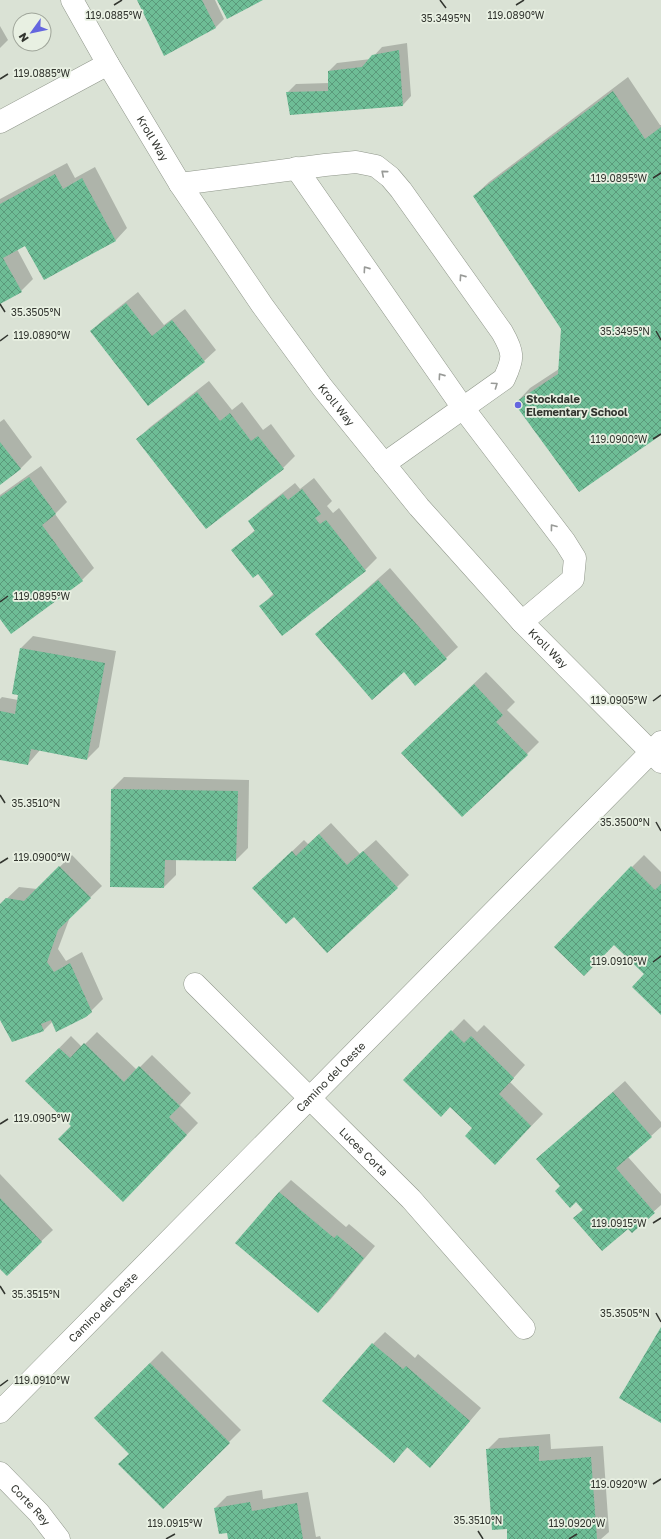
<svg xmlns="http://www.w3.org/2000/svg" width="661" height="1539" viewBox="0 0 661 1539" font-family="'Golos Text',sans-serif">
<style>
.shadow{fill:#0003}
.building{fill:url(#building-cross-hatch)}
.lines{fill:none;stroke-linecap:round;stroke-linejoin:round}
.minor-casing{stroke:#8f968a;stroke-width:23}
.minor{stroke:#fff;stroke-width:22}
.oneway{stroke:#989a97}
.ticks{fill:none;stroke:#32352f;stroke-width:1.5}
.poi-dot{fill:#6466df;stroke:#e8f0e2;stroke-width:1.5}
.labels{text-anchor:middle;stroke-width:3.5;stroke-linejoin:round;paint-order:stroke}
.street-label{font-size:11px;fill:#32352f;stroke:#e8f0e2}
.poi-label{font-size:11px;font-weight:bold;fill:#32352f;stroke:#e8f0e2;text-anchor:start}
.ticks-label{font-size:10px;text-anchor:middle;fill:#32352f;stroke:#e8f0e2;stroke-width:3.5;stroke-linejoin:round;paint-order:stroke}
</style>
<defs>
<pattern id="building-cross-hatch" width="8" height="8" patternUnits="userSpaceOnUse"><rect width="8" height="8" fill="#6ebd96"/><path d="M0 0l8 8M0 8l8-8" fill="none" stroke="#5b9a7b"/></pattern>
</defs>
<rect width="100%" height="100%" fill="#dae2d5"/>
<path class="shadow" d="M 138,0 L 215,0 L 224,19 L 216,27 L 165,54 Z
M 0,26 L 8,40 L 0,48 Z
M 407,43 L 411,96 L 403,105 L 288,92 L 296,84 L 329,83 L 329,71 L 337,63 L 371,59 L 382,47 Z
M 628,77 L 660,125 L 661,125 L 661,434 L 516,403 L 530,388 L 559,369 L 562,328 L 474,196 L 489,182 Z
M 67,163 L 75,178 L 95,167 L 127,228 L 116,240 L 25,245 L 17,249 L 33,279 L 21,291 L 0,303 L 0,199 Z
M 138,292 L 164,325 L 185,309 L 216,350 L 204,361 L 91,331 L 103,320 Z
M 209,381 L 232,410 L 242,402 L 263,430 L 271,424 L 295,456 L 283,468 L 137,440 L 149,428 Z
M 4,419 L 32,457 L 20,469 L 0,483 L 0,422 Z
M 41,466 L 67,502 L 55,514 L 94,568 L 82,580 L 0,617 L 0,495 Z
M 314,478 L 332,501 L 327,506 L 333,513 L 339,508 L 377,558 L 365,570 L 261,606 L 274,593 L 258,573 L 233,550 L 255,530 L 249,522 L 261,510 L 295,483 L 300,489 Z
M 390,568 L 458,647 L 446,658 L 404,671 L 316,634 Z
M 33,636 L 116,651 L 99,747 L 87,759 L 40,750 L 28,764 L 0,759 L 0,699 L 2,697 L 18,700 L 19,694 L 13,693 L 21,648 Z
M 486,672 L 515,702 L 507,710 L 539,742 L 527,754 L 414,741 Z
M 124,777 L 249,780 L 248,848 L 236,860 L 176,859 L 176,875 L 164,887 L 112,789 Z
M 331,823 L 360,854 L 376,840 L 409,875 L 397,887 L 266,876 L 304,840 L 308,844 Z
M 72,855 L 102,886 L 70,917 L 58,949 L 66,961 L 82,952 L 103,999 L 86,1016 L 53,1021 L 44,1030 L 12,1041 L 0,1017 L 0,905 L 19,887 L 37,889 Z
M 644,855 L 661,872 L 661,1013 L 646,974 L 614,944 L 632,867 Z
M 464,1019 L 477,1032 L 484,1025 L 525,1065 L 510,1082 L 543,1114 L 506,1152 L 474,1128 L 451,1106 L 405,1080 Z
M 97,1032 L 137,1070 L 152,1055 L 191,1093 L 180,1105 L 198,1123 L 135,1189 L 27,1081 L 71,1036 L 82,1047 Z
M 625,1081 L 661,1122 L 661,1127 L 628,1157 L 661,1194 L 661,1205 L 632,1231 L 628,1227 L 575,1218 L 583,1209 L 537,1159 Z
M 0,1174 L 53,1230 L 7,1274 L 0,1267 Z
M 291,1180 L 346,1227 L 349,1224 L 375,1246 L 330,1300 L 318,1312 L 279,1192 Z
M 385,1332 L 415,1358 L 418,1354 L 481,1408 L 442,1454 L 430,1466 L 408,1447 L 394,1461 L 373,1344 Z
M 162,1351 L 241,1430 L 163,1508 L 130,1454 L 95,1418 Z
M 550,1434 L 551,1449 L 603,1446 L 609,1532 L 601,1539 L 508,1539 L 508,1528 L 487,1450 L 499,1438 Z
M 262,1490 L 263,1499 L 308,1492 L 316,1537 L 320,1536 L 321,1539 L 229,1539 L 228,1532 L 215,1508 L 227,1496 Z"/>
<path class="building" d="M 137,0 L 202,0 L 216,28 L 164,56 Z
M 217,0 L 263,0 L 227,19 Z
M 399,50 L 403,106 L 290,115 L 286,92 L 328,91 L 328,71 L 362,67 L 372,55 Z
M 613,91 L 645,139 L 661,127 L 661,435 L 579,492 L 514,403 L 558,374 L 561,329 L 473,196 Z
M 55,174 L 63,189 L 82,178 L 116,241 L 44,280 L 25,246 L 3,258 L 22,292 L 0,304 L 0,204 Z
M 126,303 L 152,336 L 172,320 L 205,362 L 148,406 L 90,331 Z
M 197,392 L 220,421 L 230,413 L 251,441 L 258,436 L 284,469 L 206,529 L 136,439 Z
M 0,442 L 21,469 L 0,485 Z
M 29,477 L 56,514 L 42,525 L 83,581 L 11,634 L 0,619 L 0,497 Z
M 302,489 L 321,514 L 315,518 L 320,524 L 326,520 L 366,571 L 282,636 L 259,606 L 274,595 L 258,574 L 253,578 L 231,550 L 255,531 L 248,521 L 283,494 L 288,500 Z
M 378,580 L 447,659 L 415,686 L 404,672 L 372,700 L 315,634 Z
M 20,648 L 105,663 L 87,760 L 31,749 L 28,765 L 0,760 L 0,711 L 15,714 L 18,695 L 12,694 Z
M 474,684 L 503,715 L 496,722 L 528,755 L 462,817 L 401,753 Z
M 111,789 L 238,791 L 236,861 L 165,860 L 164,888 L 110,887 Z
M 319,834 L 347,865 L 363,851 L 398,888 L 327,953 L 294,917 L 286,924 L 252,888 L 292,851 L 296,856 Z
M 59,866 L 91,898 L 58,930 L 47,962 L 54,972 L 70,963 L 92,1012 L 86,1017 L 56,1032 L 51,1020 L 41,1024 L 44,1031 L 12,1042 L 0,1020 L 0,904 L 6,898 L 24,901 Z
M 631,866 L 655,890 L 661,884 L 661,1015 L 632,987 L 644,974 L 614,945 L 584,976 L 554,947 Z
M 451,1030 L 464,1043 L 471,1036 L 514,1078 L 499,1094 L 531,1126 L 495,1165 L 465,1136 L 472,1128 L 450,1107 L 441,1117 L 403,1080 Z
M 84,1043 L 124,1082 L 139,1066 L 180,1106 L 169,1117 L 187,1135 L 123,1202 L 58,1139 L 71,1126 L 25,1081 L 59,1048 L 70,1058 Z
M 613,1092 L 652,1137 L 616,1168 L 655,1213 L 632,1233 L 628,1229 L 602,1251 L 573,1218 L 583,1210 L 576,1202 L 570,1208 L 555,1191 L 560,1186 L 536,1159 Z
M 279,1192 L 334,1238 L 337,1235 L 364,1258 L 318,1313 L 235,1243 Z
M 0,1198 L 42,1242 L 7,1276 L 0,1269 Z
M 661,1327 L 661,1423 L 619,1398 Z
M 372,1343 L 403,1369 L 406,1366 L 470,1421 L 430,1468 L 407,1447 L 394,1463 L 322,1401 Z
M 150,1363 L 230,1443 L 163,1509 L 118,1464 L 129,1454 L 94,1418 Z
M 539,1446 L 539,1461 L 591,1457 L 597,1539 L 507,1539 L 507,1529 L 492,1530 L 486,1449 Z
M 250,1502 L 252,1511 L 297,1503 L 303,1539 L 228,1539 L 227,1533 L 219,1534 L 214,1508 Z"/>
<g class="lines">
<g class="minor-casing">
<g id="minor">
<path id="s1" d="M 72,0 L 108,64 L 180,184 L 262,305 L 322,387 L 419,507 L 522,622 L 661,762"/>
<path d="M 0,122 L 108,64"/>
<path d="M 296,168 L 463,408 L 565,542 L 575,558 L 573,579 L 522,622"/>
<path d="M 180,184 L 325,165 L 356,162 L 376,166 L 390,177 L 401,190 L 502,332 C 514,353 514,358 504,379 L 384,464"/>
<path id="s2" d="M 195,984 L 411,1199 L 524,1328"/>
<path id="s3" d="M 0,1412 L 661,742"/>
<path id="s4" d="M 0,1473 L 39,1513 L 59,1539"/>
</g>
</g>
<use href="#minor" class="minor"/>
</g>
<defs><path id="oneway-chevron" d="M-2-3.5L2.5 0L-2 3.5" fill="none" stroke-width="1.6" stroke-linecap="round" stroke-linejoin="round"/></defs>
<g class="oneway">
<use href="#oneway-chevron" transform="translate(384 173) rotate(-140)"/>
<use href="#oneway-chevron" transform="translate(366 269) rotate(-125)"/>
<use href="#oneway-chevron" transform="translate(462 277) rotate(-125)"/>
<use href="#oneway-chevron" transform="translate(441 376) rotate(-125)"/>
<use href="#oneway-chevron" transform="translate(495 385) rotate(-35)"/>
<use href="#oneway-chevron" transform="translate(553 527) rotate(-127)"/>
</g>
<path class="ticks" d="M 440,0 L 446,8M 114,5 L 122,0M 516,5 L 524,0M 0,79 L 8,74M 653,178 L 661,173M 0,304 L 5,312M 656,331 L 661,340M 0,341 L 8,335M 653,439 L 661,434M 0,602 L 8,596M 653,701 L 661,695M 0,795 L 5,803M 656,822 L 661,831M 0,863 L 8,858M 653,962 L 661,956M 0,1124 L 8,1119M 653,1223 L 661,1218M 0,1286 L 5,1294M 656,1313 L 661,1322M 0,1386 L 8,1380M 653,1484 L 661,1479M 478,1531 L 483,1539M 166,1539 L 175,1534M 569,1539 L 577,1534"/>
<circle class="poi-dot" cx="518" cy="405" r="4"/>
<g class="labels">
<g class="street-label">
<text dy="4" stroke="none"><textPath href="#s1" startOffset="160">Kroll Way</textPath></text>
<text dy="4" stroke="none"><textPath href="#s1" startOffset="484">Kroll Way</textPath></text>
<text dy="4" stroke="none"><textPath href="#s1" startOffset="807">Kroll Way</textPath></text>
<text dy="4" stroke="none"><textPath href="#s3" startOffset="471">Camino del Oeste</textPath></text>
<text dy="4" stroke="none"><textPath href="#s2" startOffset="238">Luces Corta</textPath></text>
<text dy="4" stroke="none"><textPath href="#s3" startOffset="147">Camino del Oeste</textPath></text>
<text dy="4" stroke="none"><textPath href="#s4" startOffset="44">Corte Rey</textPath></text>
</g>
<g class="poi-label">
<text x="526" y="403">Stockdale<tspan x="526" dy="13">Elementary School</tspan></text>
</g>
</g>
<g class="ticks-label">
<text x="114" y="19">119.0885°W</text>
<text x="516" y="19">119.0890°W</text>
<text x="446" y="22">35.3495°N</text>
<text x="42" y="77">119.0885°W</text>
<text x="619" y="182">119.0895°W</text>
<text x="36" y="316">35.3505°N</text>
<text x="625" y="335">35.3495°N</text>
<text x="42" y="339">119.0890°W</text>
<text x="619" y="443">119.0900°W</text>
<text x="42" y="600">119.0895°W</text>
<text x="619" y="704">119.0905°W</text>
<text x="36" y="807">35.3510°N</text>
<text x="625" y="826">35.3500°N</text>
<text x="42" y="861">119.0900°W</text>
<text x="619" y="965">119.0910°W</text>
<text x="42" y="1122">119.0905°W</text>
<text x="619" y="1227">119.0915°W</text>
<text x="36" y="1298">35.3515°N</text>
<text x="625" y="1317">35.3505°N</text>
<text x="42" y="1384">119.0910°W</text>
<text x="619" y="1488">119.0920°W</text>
<text x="478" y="1524">35.3510°N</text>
<text x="175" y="1527">119.0915°W</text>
<text x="577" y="1527">119.0920°W</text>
</g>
<g transform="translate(32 32) rotate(237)"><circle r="19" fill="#e8f0e2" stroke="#9fa59a"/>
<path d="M0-3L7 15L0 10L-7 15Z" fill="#6466df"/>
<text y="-6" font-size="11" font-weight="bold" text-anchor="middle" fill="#32352f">N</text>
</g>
</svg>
